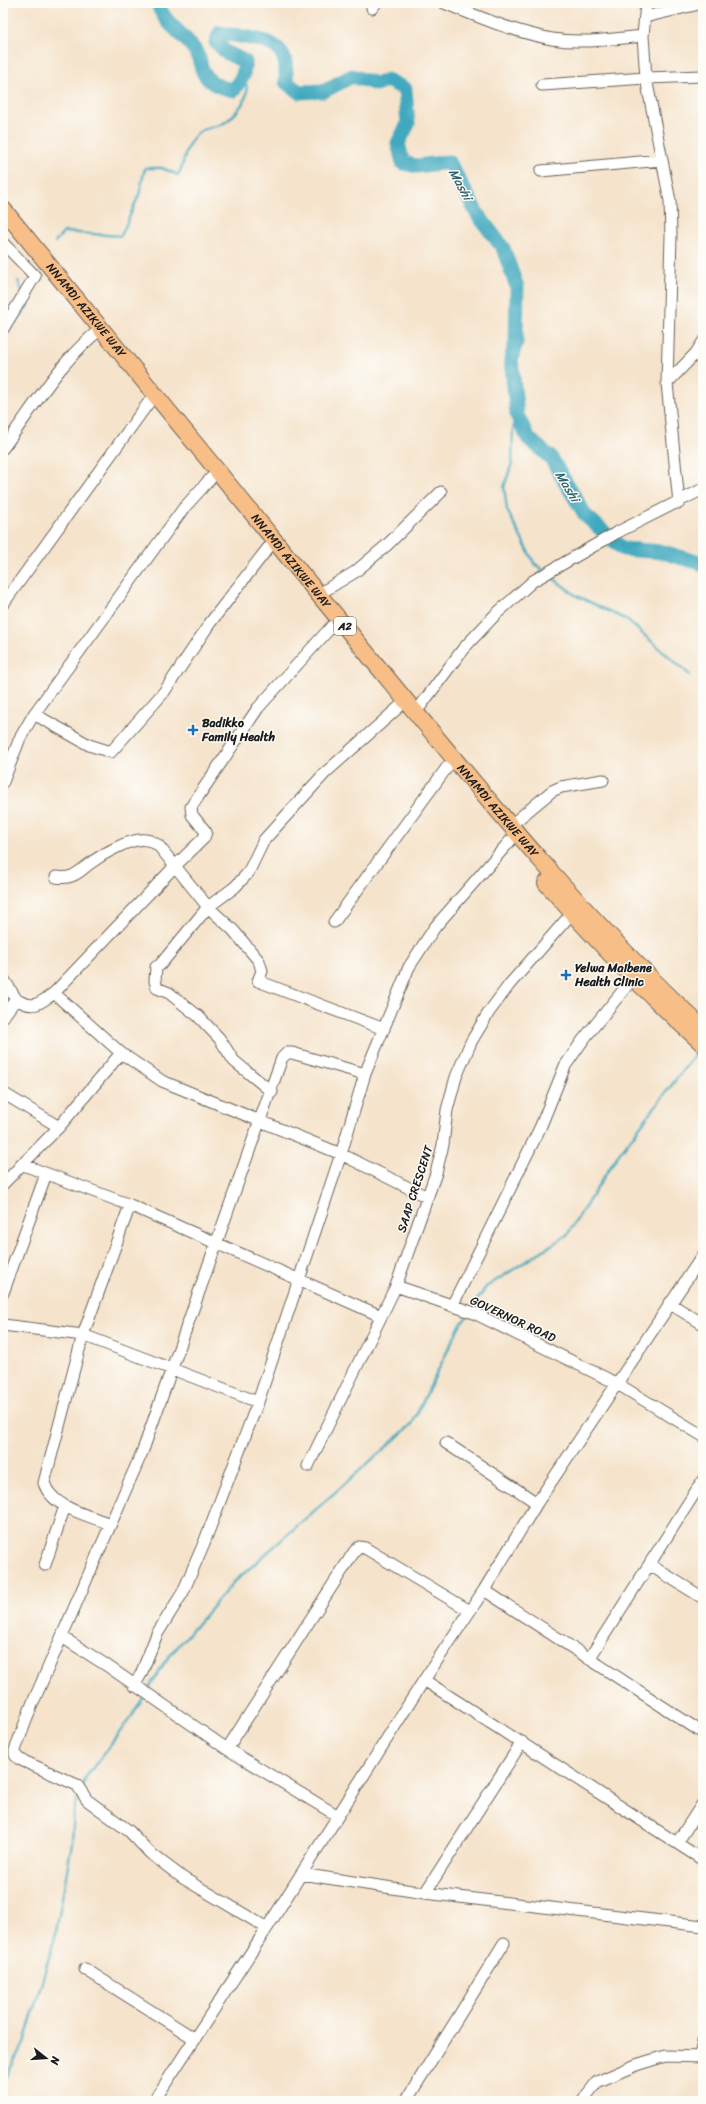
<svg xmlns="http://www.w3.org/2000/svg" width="706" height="2104" viewBox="0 0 706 2104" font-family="Sriracha,sans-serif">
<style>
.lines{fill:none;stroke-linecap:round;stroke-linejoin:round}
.stream{stroke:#3fa9bf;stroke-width:2.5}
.river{stroke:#3fa9bf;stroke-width:15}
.minor-casing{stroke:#686259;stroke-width:13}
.highway-casing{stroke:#686259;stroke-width:18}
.minor{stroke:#fff;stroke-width:11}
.highway{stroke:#f7be87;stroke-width:16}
.poi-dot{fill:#1f6fb2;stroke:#fdfcf7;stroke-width:1.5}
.labels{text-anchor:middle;stroke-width:3;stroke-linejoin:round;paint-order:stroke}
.shield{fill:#fdfcf7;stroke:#605f5e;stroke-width:1}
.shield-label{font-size:11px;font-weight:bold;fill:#1c1c1c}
.street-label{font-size:12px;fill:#1c1c1c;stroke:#fdfcf7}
.poi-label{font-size:12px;font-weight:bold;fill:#1c1c1c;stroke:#fdfcf7;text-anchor:start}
.water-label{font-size:13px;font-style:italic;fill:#2e626e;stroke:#fdfcf7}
</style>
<rect width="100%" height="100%" fill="#fdfcf7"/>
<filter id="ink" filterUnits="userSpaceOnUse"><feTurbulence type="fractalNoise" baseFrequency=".025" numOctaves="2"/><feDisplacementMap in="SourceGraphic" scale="8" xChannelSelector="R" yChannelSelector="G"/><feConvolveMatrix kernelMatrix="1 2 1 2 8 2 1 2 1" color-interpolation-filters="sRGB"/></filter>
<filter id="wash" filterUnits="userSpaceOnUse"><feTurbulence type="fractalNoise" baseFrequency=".012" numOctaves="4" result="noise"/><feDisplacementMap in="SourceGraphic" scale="16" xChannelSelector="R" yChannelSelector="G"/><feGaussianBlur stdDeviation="0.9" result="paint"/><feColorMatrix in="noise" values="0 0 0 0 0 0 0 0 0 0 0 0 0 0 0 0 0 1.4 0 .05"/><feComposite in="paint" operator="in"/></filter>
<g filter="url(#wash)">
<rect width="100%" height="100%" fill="#f5e3cb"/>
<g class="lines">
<path class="stream" d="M 55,242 L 64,232 L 121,236 L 139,195 L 145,168 L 162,168 L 178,175 C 185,163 184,149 193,138 C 204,125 209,130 222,124 C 232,119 247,102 247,90 C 247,86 245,80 243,75
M 18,281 L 22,291
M 11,326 L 23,314 L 28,305 L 26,299
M 517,415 L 513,429 L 512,463 L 504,487 L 507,510 L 534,563 L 544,571
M 549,575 L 575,595 L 627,620 L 690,675
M 471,1310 L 486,1287 L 567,1235 L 616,1158 L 700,1048
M 147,1691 L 166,1660 L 233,1583 L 412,1424 L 458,1329 L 468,1314
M 82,1786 L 86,1777 L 134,1713 L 145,1695
M 3,2082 L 24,2043 L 55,1937 L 72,1843 L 74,1808 L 79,1794"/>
<path class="river" d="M 158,3 C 163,25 188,35 197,54 C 201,60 200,69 205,75 C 212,85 222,88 234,90 L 243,75 L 245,62 L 226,52 L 216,42 L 220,33 C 235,36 272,38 281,52 C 287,61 286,72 286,82 L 299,92 L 324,91 L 352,76 L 376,84 L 387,80 L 405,89 L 408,124 L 398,143 L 403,163 L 417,166 L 449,162 L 478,215 L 503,248 L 517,287 L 516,342 L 511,359 L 517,415 L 528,438 L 551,458 L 586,516 L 623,549 L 663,552 L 703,564"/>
</g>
</g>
<g filter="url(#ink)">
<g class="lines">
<g class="minor-casing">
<path id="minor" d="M 444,3 C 479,17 514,32 552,39 C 582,44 613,39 643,36
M 646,3 L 643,36 L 646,78 L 670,201 L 671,235 L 667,383 L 679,503
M 372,8 L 376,3
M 645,17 L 703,3
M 542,85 L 646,78 L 703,76
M 541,171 L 662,160
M 3,243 L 35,276 L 3,329
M 667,383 L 696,353 L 703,342
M 3,448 C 33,408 61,359 102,328
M 319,594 L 355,572 L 387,545 L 441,492
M 3,604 L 149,402
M 416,712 L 463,649 L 495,615 L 533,581 L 616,533 L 703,489
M 34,714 L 89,745 L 111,752 L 164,692 L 210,623 L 268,548
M 3,782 L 20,738 L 34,714 L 183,509 L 211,478
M 511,825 L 552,791 L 561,787 L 603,780
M 56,877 C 74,880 79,871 92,862 C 103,854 132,837 146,840 C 150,840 154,843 158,845 L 208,907 L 233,930 L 259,961 L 262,971 L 258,981 L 384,1029
M 334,922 L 448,766
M 3,978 L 16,999 L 3,1017
M 54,993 L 121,1053 L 162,1081 L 341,1154 L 427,1197
M 16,999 C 33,1010 39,1004 54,993 L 175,866 L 204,838 L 206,832 L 192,815 L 191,807 L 258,708 L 332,626
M 272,1092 L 234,1061 L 219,1038 L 198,1016 L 169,993 L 157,988 L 155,981 L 156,967 L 160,965 L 208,907 L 235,887 L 248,873 L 264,840 L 325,773 L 399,707
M 3,1093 L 59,1127
M 21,1164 L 130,1205 L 381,1316
M 3,1184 L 59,1127 L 121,1053
M 396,1286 L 474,1313 L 616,1383 L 703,1436
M 3,1293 L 46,1174
M 669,1303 L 703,1324
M 452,1306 L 540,1128 L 565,1066 L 583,1040 L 634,977
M 3,1325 L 83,1335 L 258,1402
M 446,1443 L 537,1503
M 308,1466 L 396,1286 L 436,1173 L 443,1145 L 447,1110 L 456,1077 L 471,1042 L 489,1012 L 509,985 L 572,913
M 110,1524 C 88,1515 52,1508 44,1483 L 83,1335 L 130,1205
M 45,1565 L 65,1506
M 650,1565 L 703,1598
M 484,1590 L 703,1733
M 62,1637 L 106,1665 L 227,1749 L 338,1816
M 589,1659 L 703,1480
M 424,1680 L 703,1860
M 134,1686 L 141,1674 L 157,1634 L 183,1592 L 204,1543 L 258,1402 L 341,1154 L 365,1074 L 409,967 L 435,927 L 510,841
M 227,1749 L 354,1552 L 359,1547 L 365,1548 L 470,1611
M 677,1843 L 703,1803
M 301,1874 L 425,1893 L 703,1926
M 425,1893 L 522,1742
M 267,1928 L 183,1878 L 150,1853 L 129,1831 L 87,1800 L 77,1785 L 19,1759 L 15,1755 L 15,1750 L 31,1707 L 143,1450 L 282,1058 L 287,1053 L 292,1053 L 365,1074
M 85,1969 L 195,2039
M 700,2056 L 703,2041
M 154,2101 L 267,1928 L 424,1680 L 484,1590 L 537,1503 L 703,1255
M 406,2101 L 504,1943
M 582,2101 L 597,2082 L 636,2065 L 665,2056 L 703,2057"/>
</g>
<g class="highway-casing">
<g id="highway">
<path id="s1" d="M 3,209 C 123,354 241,500 360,645 C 469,777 577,912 703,1028"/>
<path d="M 546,883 C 594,939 647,994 703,1044"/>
</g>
</g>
<use href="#minor" class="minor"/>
<use href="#highway" class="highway"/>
</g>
</g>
<g class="poi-dot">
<path d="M191 724h4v4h4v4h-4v4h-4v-4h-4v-4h4z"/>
<path d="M564 969h4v4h4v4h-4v4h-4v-4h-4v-4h4z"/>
</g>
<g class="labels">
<rect class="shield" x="334" y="617" width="22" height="18" rx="3"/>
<g class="shield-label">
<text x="345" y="630">A2</text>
</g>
<g class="street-label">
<text dy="4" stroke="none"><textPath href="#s1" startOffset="131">NNAMDI AZIKWE WAY</textPath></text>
<text dy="4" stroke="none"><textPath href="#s1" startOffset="455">NNAMDI AZIKWE WAY</textPath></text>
<text dy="4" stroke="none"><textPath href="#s1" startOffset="779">NNAMDI AZIKWE WAY</textPath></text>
<text transform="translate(415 1189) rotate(-72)" y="4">SAAP CRESCENT</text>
<text transform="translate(513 1319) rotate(25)" y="4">GOVERNOR ROAD</text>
</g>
<g class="poi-label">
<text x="202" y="727">Badikko<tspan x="202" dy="14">Family Health</tspan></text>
<text x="575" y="972">Yelwa Maibene<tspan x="575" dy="14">Health Clinic</tspan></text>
</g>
<g class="water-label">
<text transform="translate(461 184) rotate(61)" y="5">Mashi</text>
<text transform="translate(568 486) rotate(59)" y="5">Mashi</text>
</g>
</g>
<rect width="706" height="2104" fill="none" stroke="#fdfcf7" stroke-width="16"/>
<g transform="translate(46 2058) rotate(107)" stroke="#fdfcf7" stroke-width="3" paint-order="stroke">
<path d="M0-3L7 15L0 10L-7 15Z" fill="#1c1c1c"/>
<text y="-6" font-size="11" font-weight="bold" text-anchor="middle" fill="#1c1c1c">N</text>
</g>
</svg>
